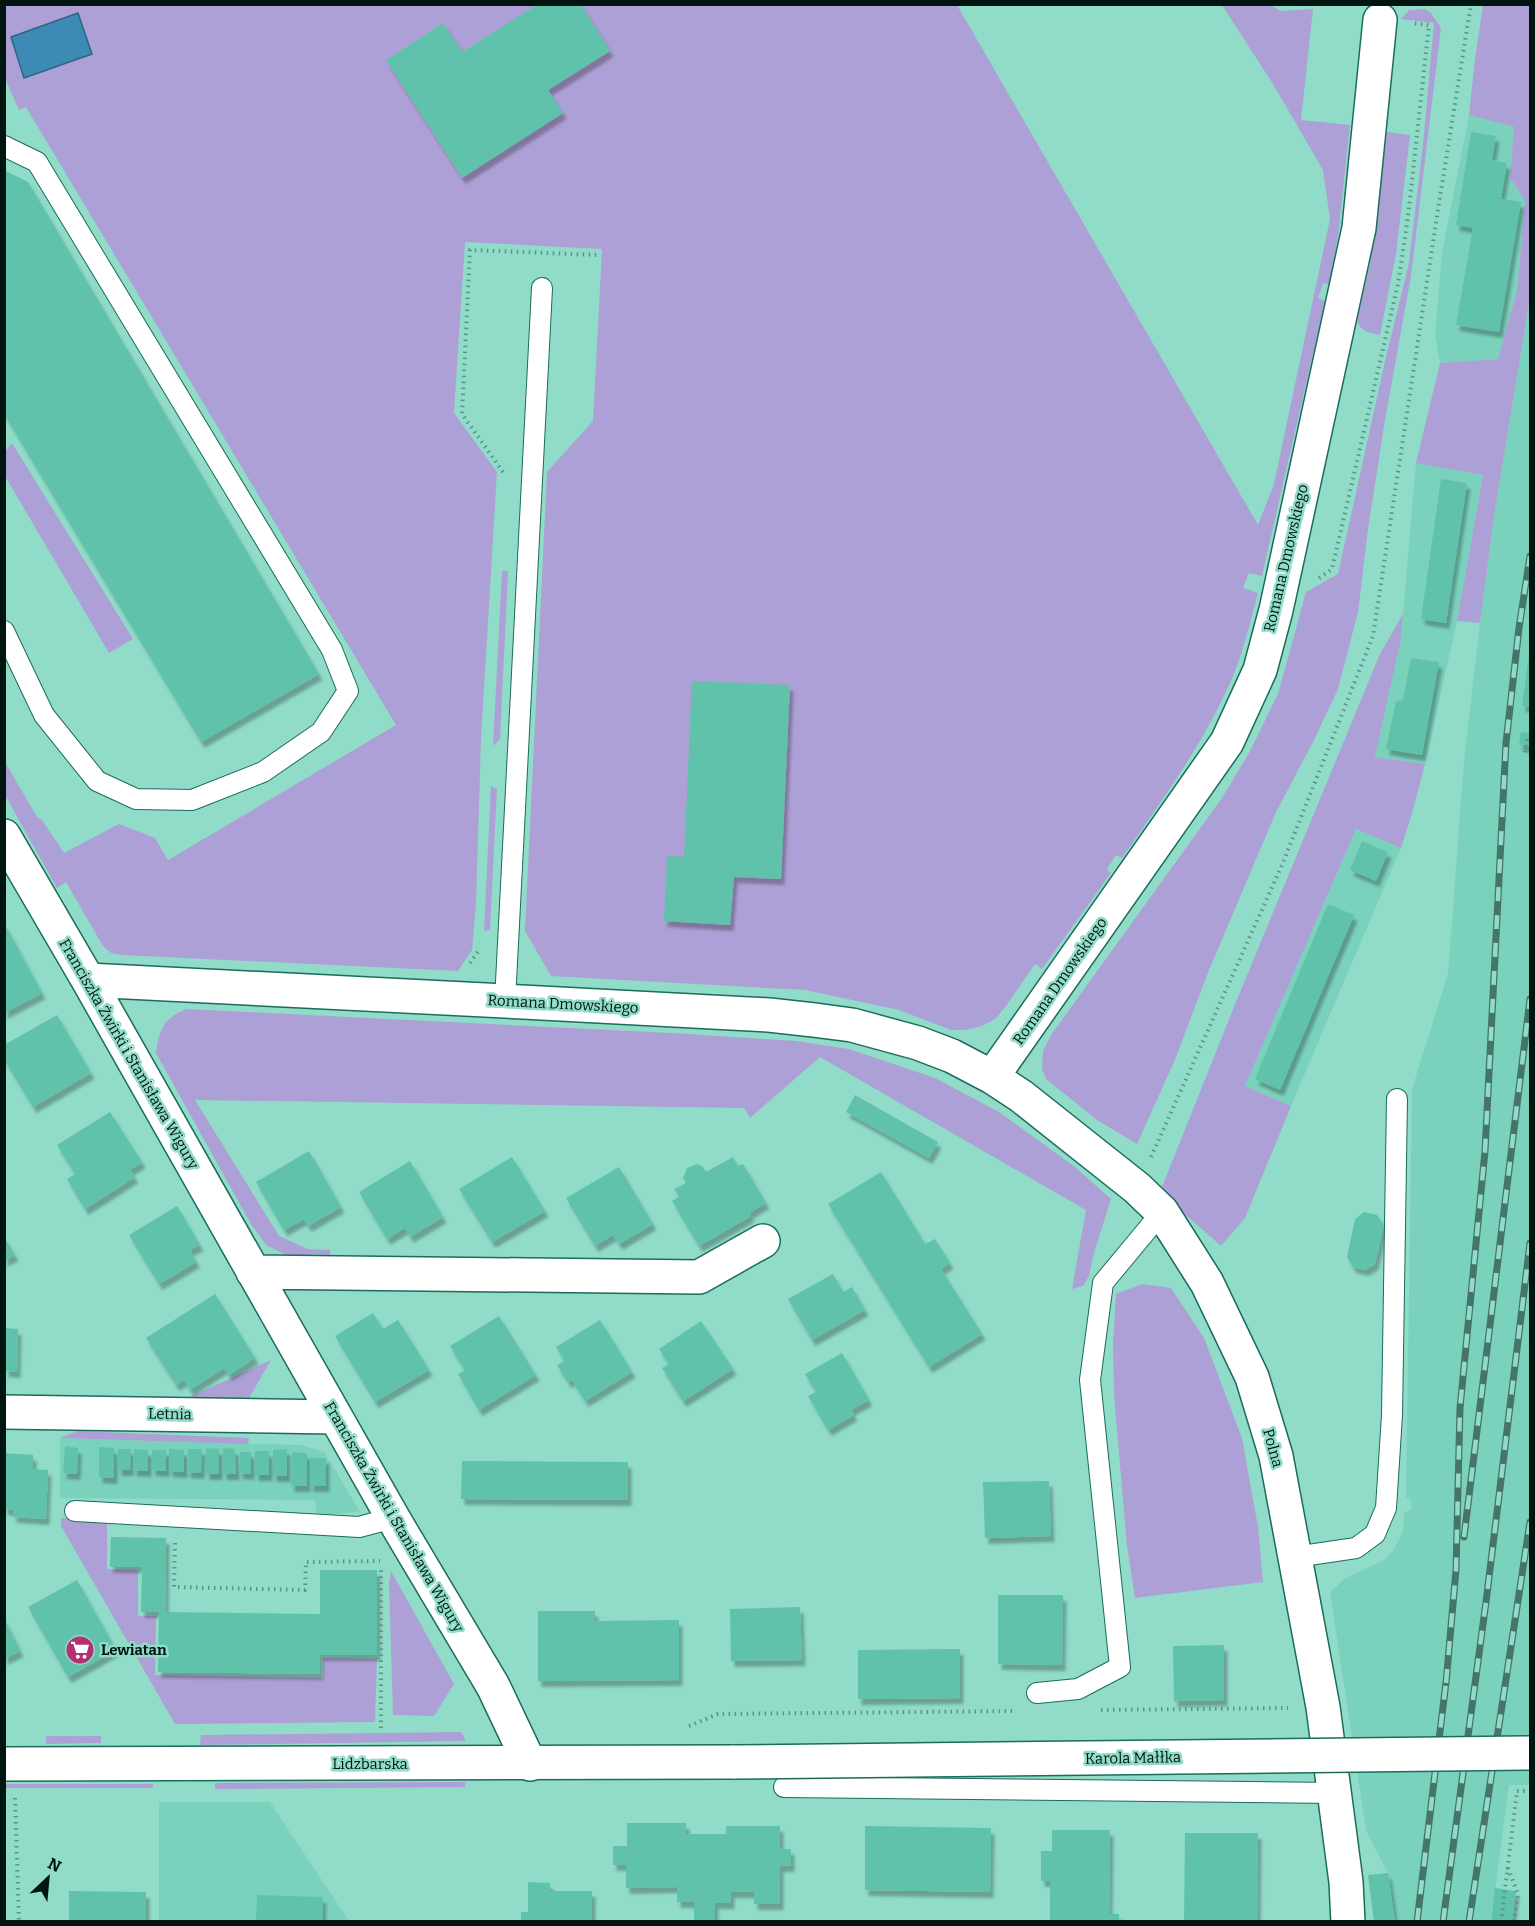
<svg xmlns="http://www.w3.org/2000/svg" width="1535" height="1926" viewBox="0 0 1535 1926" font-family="Bitter,serif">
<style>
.built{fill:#7bd2bc}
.green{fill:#ada0d6}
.water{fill:#3d8ab4;stroke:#2b6783;stroke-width:1.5}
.building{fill:#61c2ab;filter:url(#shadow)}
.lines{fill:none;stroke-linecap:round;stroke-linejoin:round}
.service-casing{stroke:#1a6c5b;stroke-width:22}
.minor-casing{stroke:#1a6c5b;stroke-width:36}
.secondary-casing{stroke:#1a6c5b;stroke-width:36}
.path{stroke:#5b9384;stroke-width:4;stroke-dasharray:1.5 4.5;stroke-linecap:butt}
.service{stroke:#fff;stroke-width:20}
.minor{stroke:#fff;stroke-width:33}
.secondary{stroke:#fff;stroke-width:33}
.rail-casing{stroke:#457468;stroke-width:7}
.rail{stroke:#90dcc8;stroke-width:4.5;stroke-dasharray:14;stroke-linecap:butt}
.secondary-bridge-casing{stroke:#1a6c5b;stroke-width:36;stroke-linecap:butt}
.secondary-bridge{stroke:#fff;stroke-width:33}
.labels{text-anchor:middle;stroke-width:5;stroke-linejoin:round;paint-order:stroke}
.street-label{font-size:15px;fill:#001510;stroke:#90dcc8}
.poi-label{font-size:15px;font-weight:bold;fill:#001510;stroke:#90dcc8;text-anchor:start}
</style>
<defs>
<filter id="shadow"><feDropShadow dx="3.5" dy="6" stdDeviation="1.5" flood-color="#0004"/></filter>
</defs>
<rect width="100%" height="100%" fill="#90dcc8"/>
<path class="built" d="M 1469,115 L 1514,127 L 1510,178 L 1525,200 L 1517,291 L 1498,359 L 1440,363 L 1435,336 L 1442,253 Z
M 1530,298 L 1530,1785 L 1509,1785 L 1491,1921 L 1395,1921 L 1388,1873 L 1366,1831 L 1330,1592 L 1346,1578 L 1384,1560 L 1393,1551 L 1403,1532 L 1404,1513 L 1412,1509 L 1411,1500 L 1406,1497 L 1412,1089 L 1448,974 L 1464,761 L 1480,623 L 1494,516 Z
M 1416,463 L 1483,474 L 1457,621 L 1425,764 L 1375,757 L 1401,638 Z
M 1356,829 L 1401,848 L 1291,1106 L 1245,1086 Z
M 60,1438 L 302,1445 L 325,1453 L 360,1512 L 317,1515 L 315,1500 L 60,1498 Z
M 159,1802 L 270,1802 L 349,1921 L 159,1921 Z"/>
<path class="green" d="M 4,5 L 957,5 L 1258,525 L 1274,484 L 1330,219 L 1323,170 L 1273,84 L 1222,5 L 1270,5 L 1281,11 L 1313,9 L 1301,120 L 1350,125 L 1338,236 L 1329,284 L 1323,283 L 1318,298 L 1325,301 L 1262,576 L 1249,573 L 1243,588 L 1258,593 C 1250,623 1243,653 1231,681 C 1202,746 1162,800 1122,858 L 1116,855 L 1107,869 L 1111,873 L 1042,969 L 1035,964 L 1006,1006 L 995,1019 L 982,1026 L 965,1030 L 951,1030 L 899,1010 L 805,990 L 551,976 L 525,931 L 547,472 L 593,421 L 602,249 L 465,242 L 454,413 L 497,472 L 481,739 L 476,903 L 472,950 L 458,971 L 122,955 L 111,953 L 103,946 L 66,882 L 57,888 L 5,795 L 5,762 L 37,817 L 42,820 L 64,853 L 119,824 L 155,838 L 168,860 L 396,725 L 26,107 L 19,110 L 5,78 Z
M 1483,5 L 1530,5 L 1530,298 L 1494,516 L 1480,623 L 1457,621 L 1483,475 L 1416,463 L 1440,363 L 1498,359 L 1517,291 L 1525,200 L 1510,178 L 1514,127 L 1469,115 L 1475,59 Z
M 1425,9 L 1431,13 L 1441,28 L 1411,276 L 1385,420 L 1368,529 L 1358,612 L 1338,689 L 1312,744 L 1276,812 L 1209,970 L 1174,1062 L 1137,1144 L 1097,1120 L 1046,1079 L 1042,1069 L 1043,1051 L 1051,1035 L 1222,798 L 1249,753 L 1278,694 L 1306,592 L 1338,574 L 1386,357 L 1409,263 L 1424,135 L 1434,23 L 1401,19 L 1409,10 Z
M 1387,132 L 1410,135 L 1396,254 L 1380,335 C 1370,333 1361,332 1357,321 L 1370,264 Z
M 12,443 L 133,639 L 109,653 L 5,476 L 5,452 Z
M 502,571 L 508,571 L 500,739 L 493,746 Z
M 1403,614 L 1401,639 L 1375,757 L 1425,764 L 1413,810 L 1401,848 L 1356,829 L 1245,1086 L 1291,1106 L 1245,1218 L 1221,1246 L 1160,1192 L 1236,1002 L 1380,654 Z
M 491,786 L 497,789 L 490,930 L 484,931 Z
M 186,1009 L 672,1033 L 796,1041 L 849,1049 L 935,1078 L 999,1112 L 1075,1167 L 1111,1199 L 1094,1253 L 1089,1276 L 1083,1286 L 1072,1289 L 1086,1210 L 820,1057 L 750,1118 L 744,1108 L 195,1100 L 279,1236 L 308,1249 L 330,1250 L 330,1255 L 311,1254 L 313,1262 L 294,1259 L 266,1245 L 251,1224 L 156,1053 C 159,1030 163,1019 186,1009 Z
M 1142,1284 L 1171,1288 L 1204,1338 L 1242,1438 L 1258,1527 L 1263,1582 L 1135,1598 L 1127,1546 L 1114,1395 L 1113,1343 L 1116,1294 Z
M 271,1360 L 248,1400 L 187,1398 Z
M 77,1431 L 249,1438 L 248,1444 L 60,1438 Z
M 61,1518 L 107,1518 L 107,1569 L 138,1570 L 138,1616 L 156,1616 L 155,1675 L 323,1678 L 323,1658 L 377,1659 L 375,1722 L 175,1724 L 61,1526 Z
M 391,1571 L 454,1684 L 434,1716 L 393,1715 L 389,1583 Z
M 461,1732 L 466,1741 L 200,1745 L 201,1735 Z
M 46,1736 L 101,1736 L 101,1743 L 46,1744 Z
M 465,1782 L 465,1787 L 215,1789 L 215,1783 Z
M 4,1784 L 153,1784 L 153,1788 L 5,1788 Z"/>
<path class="water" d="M 78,13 L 92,54 L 24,78 L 11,37 Z"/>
<path class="building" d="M 537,5 L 581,5 L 610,51 L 548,90 L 563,113 L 462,178 L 386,60 L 443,23 L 462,52 Z
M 1471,132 L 1496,136 L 1492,160 L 1507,163 L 1501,199 L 1521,202 L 1499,332 L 1456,325 L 1473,228 L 1456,225 Z
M 4,170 L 28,182 L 319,674 L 201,742 L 4,414 Z
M 1441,479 L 1467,483 L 1446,623 L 1421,619 Z
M 1529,654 L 1530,654 L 1530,707 L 1522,706 Z
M 1411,658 L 1439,662 L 1422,755 L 1386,749 L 1396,701 L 1403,700 Z
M 692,681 L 790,685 L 781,879 L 734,877 L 730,925 L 664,921 L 667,856 L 684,857 Z
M 1521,732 L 1530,733 L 1530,747 L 1519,745 Z
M 1362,841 L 1388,852 L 1376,881 L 1350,870 Z
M 1328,904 L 1354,915 L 1280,1090 L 1255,1079 Z
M 4,923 L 42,993 L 4,1013 Z
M 57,1015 L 91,1073 L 33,1107 L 4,1059 L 4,1045 Z
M 855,1095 L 938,1142 L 929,1158 L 846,1112 Z
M 110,1112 L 142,1162 L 130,1170 L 135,1177 L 85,1209 L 67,1179 L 75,1174 L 57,1145 Z
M 309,1151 L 341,1207 L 308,1226 L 304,1219 L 284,1230 L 256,1182 Z
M 512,1157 L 545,1211 L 492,1242 L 459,1189 Z
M 733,1157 L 738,1166 L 743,1164 L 766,1203 L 749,1213 L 751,1216 L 699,1246 L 672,1201 L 679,1197 L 674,1189 L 686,1183 L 683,1178 L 687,1168 L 697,1164 L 702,1166 L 706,1172 Z
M 410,1161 L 443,1217 L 410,1237 L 405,1228 L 387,1239 L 359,1192 Z
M 619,1167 L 653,1224 L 619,1244 L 613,1235 L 595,1246 L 566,1198 Z
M 881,1172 L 925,1244 L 935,1239 L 950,1263 L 941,1269 L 982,1334 L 929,1367 L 828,1204 Z
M 177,1206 L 200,1245 L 190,1250 L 196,1262 L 159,1284 L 129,1235 Z
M 1364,1212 L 1377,1215 L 1384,1225 L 1375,1264 L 1365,1270 L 1353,1267 L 1347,1257 L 1355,1219 Z
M 4,1237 L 15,1255 L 4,1261 Z
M 833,1274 L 843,1292 L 852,1287 L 865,1310 L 812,1340 L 788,1299 Z
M 215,1294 L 255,1358 L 229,1375 L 224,1368 L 190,1390 L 184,1380 L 176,1385 L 146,1338 Z
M 373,1313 L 383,1329 L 398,1320 L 429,1370 L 375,1402 L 335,1336 Z
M 499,1316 L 536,1375 L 479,1410 L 458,1374 L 465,1370 L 450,1346 Z
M 600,1320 L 632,1372 L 585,1401 L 572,1380 L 568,1382 L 557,1365 L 565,1361 L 556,1347 Z
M 701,1321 L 733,1369 L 683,1401 L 662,1368 L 669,1364 L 659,1349 Z
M 5,1328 L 18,1329 L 17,1372 L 5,1371 Z
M 842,1353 L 869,1400 L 851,1410 L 854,1415 L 828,1430 L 808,1396 L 816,1392 L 805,1374 Z
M 65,1446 L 78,1448 L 77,1474 L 63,1473 Z
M 99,1447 L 114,1448 L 114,1478 L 99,1477 Z
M 206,1448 L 219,1449 L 219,1474 L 206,1474 Z
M 223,1448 L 235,1449 L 236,1474 L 223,1474 Z
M 118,1449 L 131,1449 L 130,1470 L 118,1470 Z
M 134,1449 L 148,1450 L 148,1471 L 133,1470 Z
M 169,1449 L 184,1450 L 184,1472 L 169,1471 Z
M 188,1449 L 202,1449 L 201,1473 L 187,1472 Z
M 287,1449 L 287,1476 L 273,1476 L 273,1450 Z
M 152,1450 L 166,1450 L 166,1471 L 152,1470 Z
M 255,1451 L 269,1451 L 269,1475 L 255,1475 Z
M 240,1452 L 251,1452 L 251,1474 L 239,1473 Z
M 292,1452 L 307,1453 L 307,1486 L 291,1486 Z
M 4,1453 L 33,1455 L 33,1469 L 48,1470 L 46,1519 L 13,1517 L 13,1510 L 4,1509 Z
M 310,1458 L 326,1458 L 326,1486 L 310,1486 Z
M 462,1461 L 628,1462 L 628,1500 L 461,1499 Z
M 1049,1481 L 1051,1536 L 985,1538 L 983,1482 Z
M 111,1537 L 166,1538 L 165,1612 L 320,1614 L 320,1570 L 377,1570 L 377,1655 L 320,1655 L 320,1674 L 158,1672 L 159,1612 L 141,1612 L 142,1567 L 110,1567 Z
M 77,1580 L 116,1650 L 68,1677 L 28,1607 Z
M 998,1595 L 1063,1595 L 1062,1665 L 998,1664 Z
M 800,1607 L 802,1660 L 731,1661 L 730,1609 Z
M 538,1611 L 595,1611 L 595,1621 L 679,1620 L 679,1680 L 538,1681 Z
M 4,1618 L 20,1651 L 4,1659 Z
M 1224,1645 L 1224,1700 L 1174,1701 L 1173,1646 Z
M 960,1649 L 960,1698 L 858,1699 L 858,1650 Z
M 627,1823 L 686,1823 L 686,1834 L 726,1834 L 726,1826 L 780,1826 L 780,1849 L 791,1849 L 791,1866 L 780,1866 L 780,1904 L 754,1904 L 754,1892 L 731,1892 L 731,1903 L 715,1903 L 715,1922 L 694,1922 L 694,1902 L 677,1902 L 677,1887 L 626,1888 L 626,1865 L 613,1865 L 613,1846 L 627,1846 Z
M 865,1826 L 991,1828 L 990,1892 L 865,1890 Z
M 1052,1830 L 1110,1830 L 1109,1914 L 1119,1914 L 1119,1922 L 1050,1922 L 1050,1881 L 1041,1881 L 1041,1851 L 1052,1851 Z
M 1185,1833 L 1258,1833 L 1257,1922 L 1184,1922 Z
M 1388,1873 L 1395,1922 L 1374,1922 L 1368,1875 Z
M 528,1882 L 550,1883 L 550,1891 L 592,1891 L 592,1922 L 521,1922 L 521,1912 L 528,1912 Z
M 1495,1888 L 1516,1891 L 1512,1922 L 1491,1922 Z
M 69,1891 L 146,1892 L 146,1922 L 69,1922 Z
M 257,1895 L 323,1897 L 322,1922 L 256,1922 Z"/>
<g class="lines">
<g class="service-casing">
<path id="service" d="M 4,146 L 37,162 L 332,650 L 348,691 L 321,732 L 263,772 L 192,800 L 136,799 L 97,781 L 44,715 L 4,631
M 505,1001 L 542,288
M 75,1511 L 359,1527 L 393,1518
M 1295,1557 L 1356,1548 L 1375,1534 L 1386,1508 L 1392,1415 L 1397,1099
M 1037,1693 L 1078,1689 L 1120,1667 L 1090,1380 L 1103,1283 L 1162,1212
M 784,1787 L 1336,1793"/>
</g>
<g class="minor-casing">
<path id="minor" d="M 4,836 L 88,980 L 393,1518 L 493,1686 L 530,1764
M 88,980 L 505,1001 L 769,1015 L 814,1020 L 852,1025 L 918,1043 L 952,1056 L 992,1077 L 1021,1096 L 1137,1188 L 1162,1212 L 1207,1283 L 1252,1377 L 1276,1456 L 1323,1707 L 1346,1882 L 1348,1922
M 992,1077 L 1227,742 L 1260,670 L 1276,610 L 1359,228 L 1380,20
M 253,1272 L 699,1277 L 763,1241
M 4,1412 L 335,1417"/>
</g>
<g class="secondary-casing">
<path id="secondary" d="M 4,1764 L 735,1762"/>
</g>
<path class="path" d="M 503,472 L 462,414 L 470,250 L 599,255
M 1319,578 L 1332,569 L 1398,284 L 1408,217 L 1429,25 L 1413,23
M 1527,739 L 1525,753 L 1530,753
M 470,963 L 479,950
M 1151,1157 L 1282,865 L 1373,636 L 1439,203 L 1471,4
M 175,1543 L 174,1587 L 305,1590 L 306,1562 L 380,1561
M 1101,1710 L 1288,1708
M 689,1726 L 718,1714 L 1015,1711
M 381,1728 L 381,1570
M 15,1798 L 19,1922
M 1508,1868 L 1518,1894 L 1514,1922
M 1501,1922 L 1517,1791 L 1530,1791"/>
<use href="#service" class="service"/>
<use href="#minor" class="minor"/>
<use href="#secondary" class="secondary"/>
<g class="rail-casing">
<path id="rail" d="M 1464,1537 L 1530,999
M 1446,1683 L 1456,1570 L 1460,1408 L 1485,1151 L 1506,743 L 1519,628 L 1530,556
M 1417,1922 L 1447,1674
M 1443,1922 L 1486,1602 L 1530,1243
M 1469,1922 L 1530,1522"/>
</g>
<use href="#rail" class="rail"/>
<g class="secondary-bridge-casing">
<path id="secondary-bridge" d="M 735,1762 L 1530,1753"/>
</g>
<use href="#secondary-bridge" class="secondary-bridge"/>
</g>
<defs>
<g id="supermarket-disc" transform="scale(1.5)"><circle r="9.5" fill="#b62f70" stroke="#90dcc8"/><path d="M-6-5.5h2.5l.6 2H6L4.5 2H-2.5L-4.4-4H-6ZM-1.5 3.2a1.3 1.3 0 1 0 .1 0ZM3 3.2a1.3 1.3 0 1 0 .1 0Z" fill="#fff"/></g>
</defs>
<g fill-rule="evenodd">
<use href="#supermarket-disc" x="80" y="1650"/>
</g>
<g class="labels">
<g class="street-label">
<text transform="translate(1286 558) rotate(-77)" y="5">Romana Dmowskiego</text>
<text transform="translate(1060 981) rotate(-55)" y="5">Romana Dmowskiego</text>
<text transform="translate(563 1004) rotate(3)" y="5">Romana Dmowskiego</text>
<text transform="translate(129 1054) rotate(60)" y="5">Franciszka Żwirki i Stanisława Wigury</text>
<text transform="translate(170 1414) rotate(1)" y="5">Letnia</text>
<text transform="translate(1273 1448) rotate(75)" y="5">Polna</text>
<text transform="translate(394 1517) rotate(60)" y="5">Franciszka Żwirki i Stanisława Wigury</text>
<text transform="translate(1133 1758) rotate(-1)" y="5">Karola Małłka</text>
<text x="370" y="1769">Lidzbarska</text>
</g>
<g class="poi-label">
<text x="101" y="1655">Lewiatan</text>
</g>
</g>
<rect width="1535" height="1926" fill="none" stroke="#001510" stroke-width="12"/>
<g transform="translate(48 1878) rotate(26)" stroke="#90dcc8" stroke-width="4.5" paint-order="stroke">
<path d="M0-4.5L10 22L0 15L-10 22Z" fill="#001510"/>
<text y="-9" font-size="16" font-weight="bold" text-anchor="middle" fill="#001510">N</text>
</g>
</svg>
